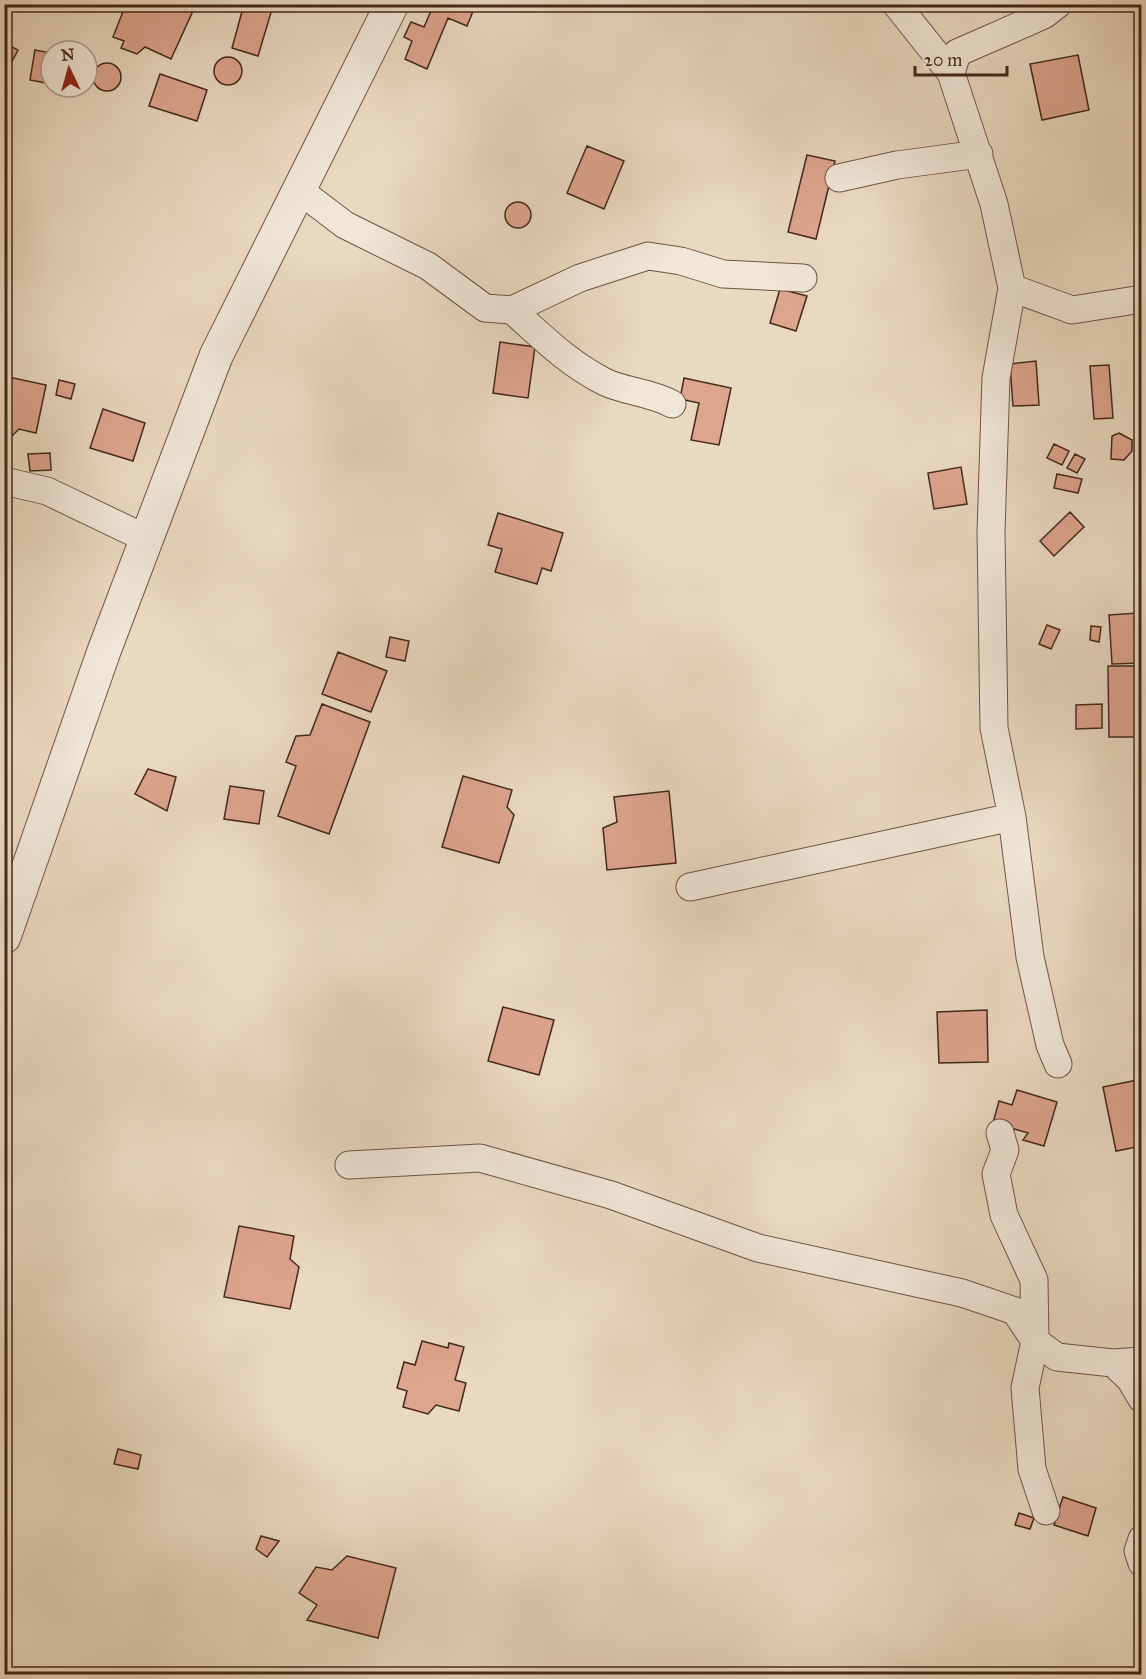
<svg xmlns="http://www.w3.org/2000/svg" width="1146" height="1679" viewBox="0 0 1146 1679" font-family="'IM FELL Great Primer',serif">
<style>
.building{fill:#dda48e;stroke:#44281a;stroke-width:1.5}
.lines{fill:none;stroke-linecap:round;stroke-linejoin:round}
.minor-casing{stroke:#6e5444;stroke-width:29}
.tertiary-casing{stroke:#6e5444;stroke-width:35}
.minor{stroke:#f1e6d7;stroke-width:27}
.tertiary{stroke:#f1e6d7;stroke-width:33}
</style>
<rect width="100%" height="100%" fill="#ead9c1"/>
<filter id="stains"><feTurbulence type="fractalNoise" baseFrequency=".00333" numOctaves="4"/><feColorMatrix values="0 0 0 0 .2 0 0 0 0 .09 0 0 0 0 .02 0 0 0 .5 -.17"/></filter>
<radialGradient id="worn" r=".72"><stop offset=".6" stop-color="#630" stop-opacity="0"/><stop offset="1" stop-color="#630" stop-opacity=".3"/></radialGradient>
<path class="building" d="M 126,4 L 186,4 L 192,13 L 171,59 L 145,47 L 137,54 L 121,48 L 124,41 L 113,37 Z
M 244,4 L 273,6 L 258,56 L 232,48 Z
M 434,4 L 476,4 L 467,26 L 448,18 L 427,69 L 405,59 L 412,41 L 404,37 L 411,22 L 424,27 Z
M 4,43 L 18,50 L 9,67 L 4,65 Z
M 35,50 L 51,53 L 51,84 L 30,80 Z
M 1078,55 L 1089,110 L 1042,120 L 1030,64 Z
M214 71a14 14 0 1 1 28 0a14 14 0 1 1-28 0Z
M93 77a14 14 0 1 1 28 0a14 14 0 1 1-28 0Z
M 160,74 L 207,90 L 197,121 L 149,106 Z
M 587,146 L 624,161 L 604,209 L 567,193 Z
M 807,155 L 835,161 L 816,239 L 788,232 Z
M505 215a13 13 0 1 1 26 0a13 13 0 1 1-26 0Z
M 780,289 L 807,296 L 796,331 L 770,323 Z
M 500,342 L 535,347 L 528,398 L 493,393 Z
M 1036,361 L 1039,405 L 1013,406 L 1010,364 Z
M 1109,365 L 1113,418 L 1094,419 L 1090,366 Z
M 4,376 L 46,385 L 36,433 L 19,429 L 10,438 L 4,437 Z
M 684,378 L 731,388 L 719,445 L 691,440 L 699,403 L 680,399 Z
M 59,380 L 75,384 L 71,399 L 56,395 Z
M 103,409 L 145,423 L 133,461 L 90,448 Z
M 1119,433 L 1132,440 L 1132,451 L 1124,460 L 1111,459 L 1112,436 Z
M 1054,444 L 1069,451 L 1062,465 L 1047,458 Z
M 50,453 L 51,470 L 30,471 L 28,454 Z
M 1075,454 L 1085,459 L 1077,473 L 1067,468 Z
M 961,467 L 967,504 L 934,509 L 928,473 Z
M 1057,474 L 1082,479 L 1078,493 L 1054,488 Z
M 1070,512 L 1084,527 L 1054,556 L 1040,541 Z
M 498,513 L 563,533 L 551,571 L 542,568 L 537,584 L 495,572 L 502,549 L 488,545 Z
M 1138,613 L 1140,663 L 1112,664 L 1109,615 Z
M 1047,625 L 1060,630 L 1051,649 L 1039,644 Z
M 1091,626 L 1101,627 L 1099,642 L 1090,640 Z
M 390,637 L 409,641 L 405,661 L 386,657 Z
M 338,652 L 387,671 L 371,712 L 322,694 Z
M 1108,666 L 1139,666 L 1139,737 L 1109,737 Z
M 322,704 L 370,722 L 329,834 L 278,816 L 296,766 L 286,762 L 296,736 L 310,735 Z
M 1102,704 L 1102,728 L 1076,729 L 1076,705 Z
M 148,769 L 176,777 L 167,811 L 135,794 Z
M 463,776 L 512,790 L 507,807 L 514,815 L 499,863 L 442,847 Z
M 230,786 L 264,791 L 259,824 L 224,819 Z
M 669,791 L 676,863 L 607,870 L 603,828 L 617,822 L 614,797 Z
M 503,1007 L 554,1020 L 539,1075 L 488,1061 Z
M 987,1010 L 988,1062 L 939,1063 L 937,1012 Z
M 1142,1079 L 1142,1146 L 1116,1151 L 1103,1087 Z
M 1017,1090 L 1057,1102 L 1044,1146 L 1023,1140 L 1028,1133 L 993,1123 L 999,1101 L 1012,1105 Z
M 239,1226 L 294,1236 L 290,1259 L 299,1267 L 290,1309 L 224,1297 Z
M 422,1341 L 448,1348 L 449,1343 L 464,1347 L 455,1380 L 466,1383 L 459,1411 L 436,1405 L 428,1414 L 403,1407 L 407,1391 L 397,1388 L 404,1362 L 415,1365 Z
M 118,1449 L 141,1455 L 138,1469 L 114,1464 Z
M 1063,1497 L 1096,1508 L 1088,1536 L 1054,1525 Z
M 1019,1513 L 1034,1518 L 1030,1529 L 1015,1525 Z
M 261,1536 L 279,1541 L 267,1557 L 256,1549 Z
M 347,1556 L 396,1568 L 378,1638 L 307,1620 L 317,1605 L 299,1593 L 316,1567 L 332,1570 Z"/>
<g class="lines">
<g class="minor-casing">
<path id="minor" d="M 896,4 L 951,73 L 994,204 L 1012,288 L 996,378 L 991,531 L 994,728 L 1012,817 L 1030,957 L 1050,1045 L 1058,1064
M 951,73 L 957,53 L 1044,15 L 1058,4
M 839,178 L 897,165 L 979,154
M 299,190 L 345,225 L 428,266 L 485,308 L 512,310 L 580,278 L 648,256 L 681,261 L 723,274 L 803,278
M 1012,288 L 1072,310 L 1142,299
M 512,310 C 542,337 569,364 605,382 C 626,392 651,392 672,404
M 4,481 L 47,491 L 147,539
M 690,887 L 1012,817
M 1000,1133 L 1005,1150 L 996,1174 L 1004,1215 L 1034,1280 L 1035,1341 L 1025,1388 L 1032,1469 L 1046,1511
M 349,1165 L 480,1158 L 611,1195 L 758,1248 L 962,1293 L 1015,1311 L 1035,1341 L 1057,1357 L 1113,1363 L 1142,1361
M 1113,1363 L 1130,1379 L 1142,1399
M 1142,1539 L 1138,1551 L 1142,1563"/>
</g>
<g class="tertiary-casing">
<path id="tertiary" d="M 4,937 L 104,651 L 216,356 L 392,4"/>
</g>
<use href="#minor" class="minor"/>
<use href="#tertiary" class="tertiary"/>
</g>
<rect width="1146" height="1679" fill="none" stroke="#ead9c1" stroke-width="24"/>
<rect x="6" y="6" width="1134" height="1667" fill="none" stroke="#44281a" stroke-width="3"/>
<rect x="12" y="12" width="1122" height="1655" fill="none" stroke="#44281a" stroke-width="1.5"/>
<g transform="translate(69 69) rotate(355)"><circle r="28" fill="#f1e6d7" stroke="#ac9a8b" stroke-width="1.5"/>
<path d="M0-4.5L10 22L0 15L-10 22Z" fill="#8f2418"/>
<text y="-9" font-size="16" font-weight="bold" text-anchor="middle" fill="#44281a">N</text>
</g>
<path d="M915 66v9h92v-9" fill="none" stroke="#44281a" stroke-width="3"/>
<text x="924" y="66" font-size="18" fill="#44281a" stroke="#f1e6d7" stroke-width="4.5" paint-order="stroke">20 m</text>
<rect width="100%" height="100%" filter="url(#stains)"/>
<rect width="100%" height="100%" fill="url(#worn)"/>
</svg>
